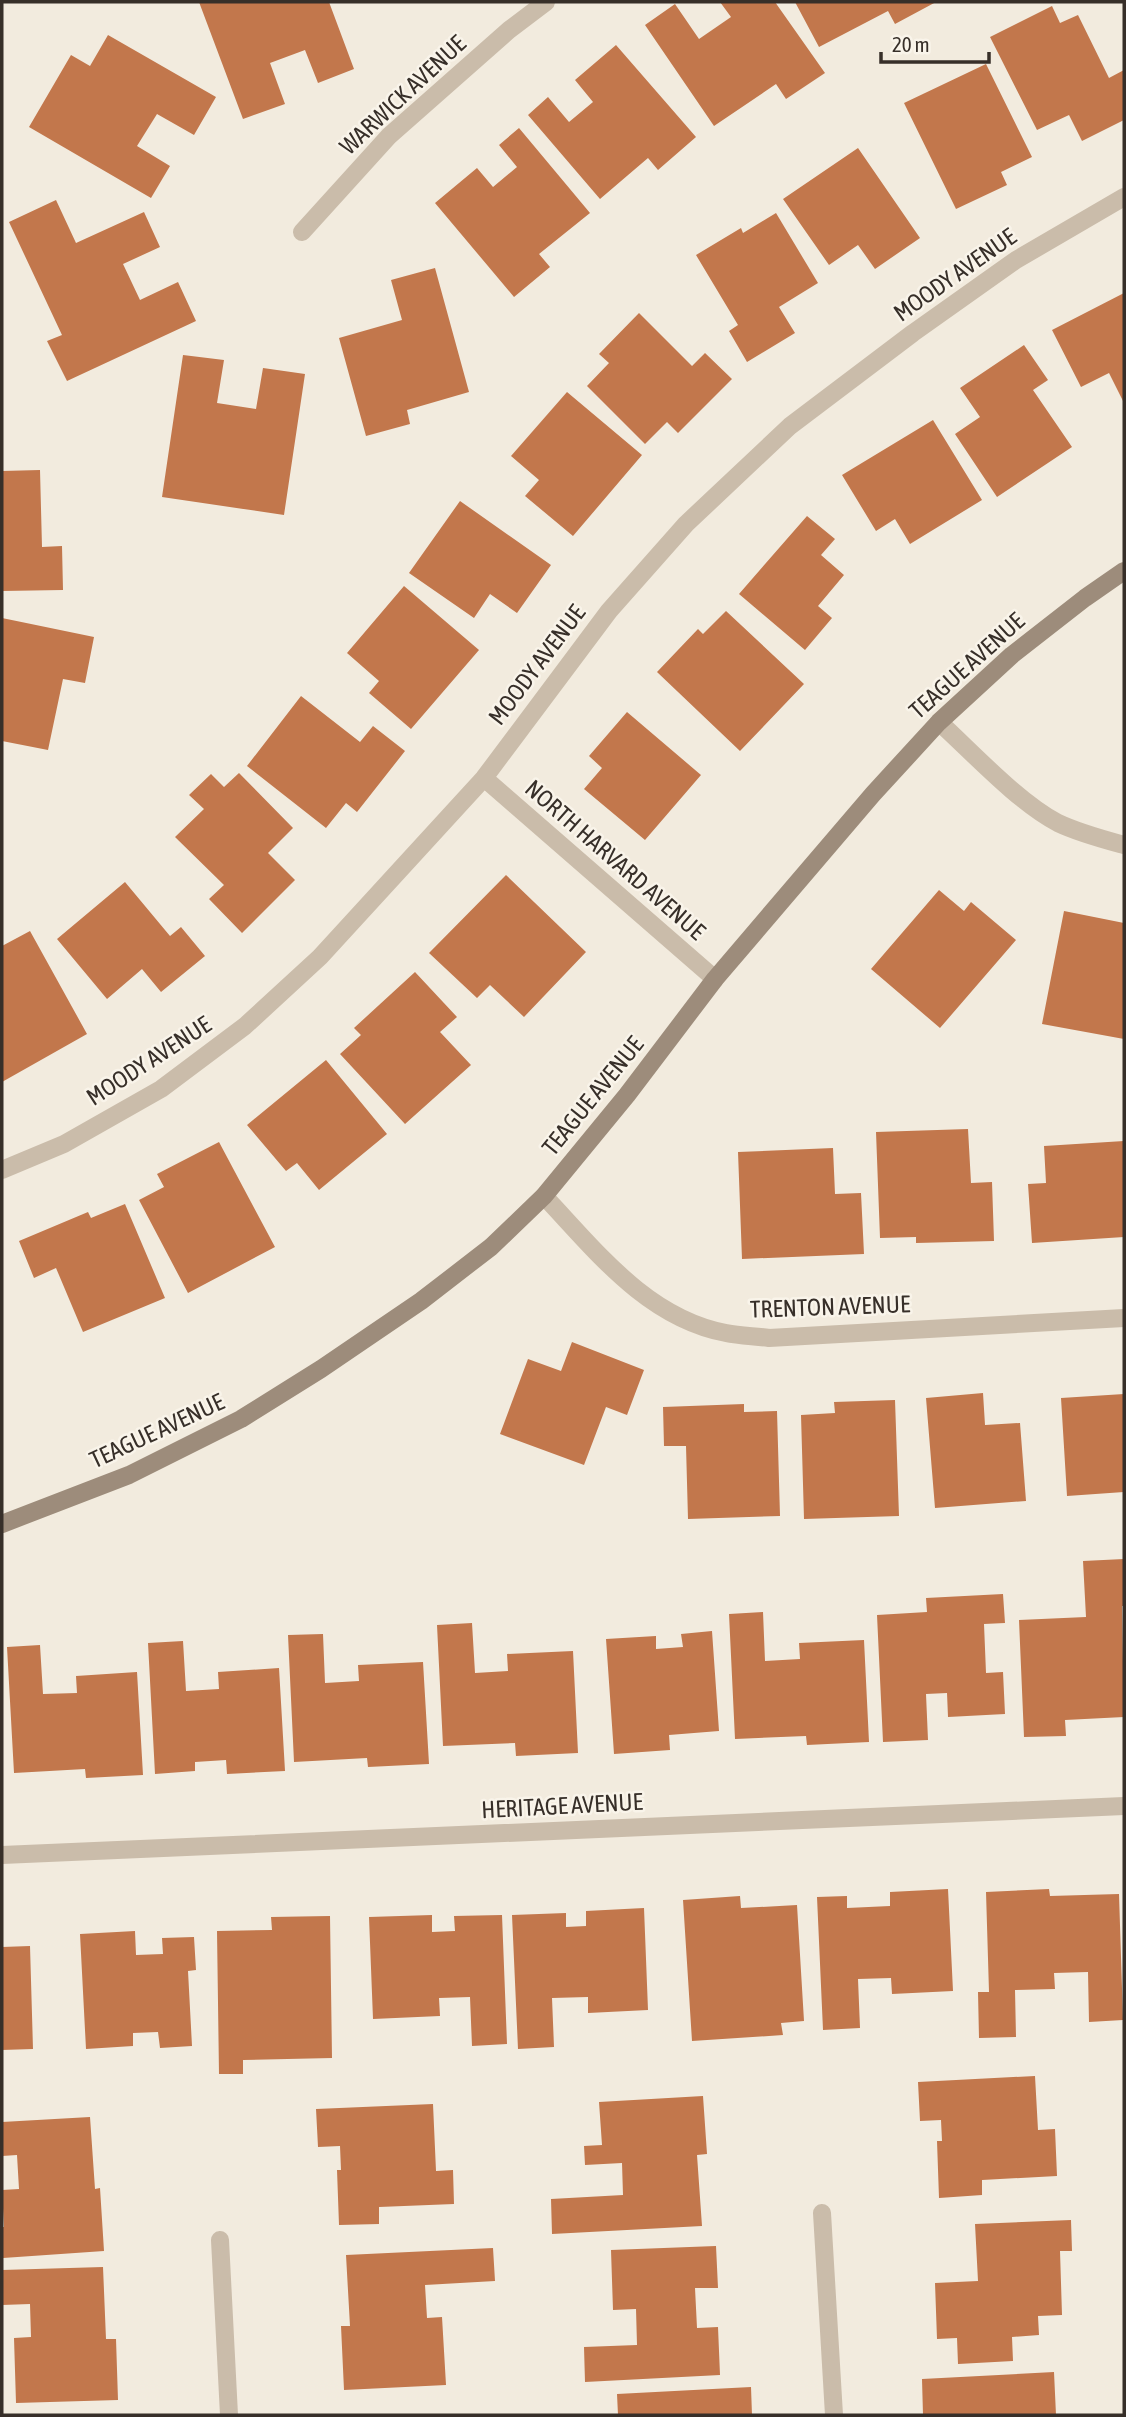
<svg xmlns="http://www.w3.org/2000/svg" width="1126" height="2417" viewBox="0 0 1126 2417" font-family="'Asap Condensed',sans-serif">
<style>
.building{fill:#c2774c}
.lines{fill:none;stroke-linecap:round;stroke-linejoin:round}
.street{stroke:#cabcaa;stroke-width:18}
.secondary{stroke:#9d8c7b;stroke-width:18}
.labels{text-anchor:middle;stroke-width:5;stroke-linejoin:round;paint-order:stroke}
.street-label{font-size:24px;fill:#372f29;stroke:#f9f4ea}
</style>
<rect width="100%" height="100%" fill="#f2ebde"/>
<path class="building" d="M 199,2 L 329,2 L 354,69 L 318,83 L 305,50 L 270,63 L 285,104 L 243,119 Z
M 720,2 L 775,2 L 825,73 L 786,99 L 776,84 L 714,126 L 645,25 L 675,4 L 699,39 L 731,17 Z
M 795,2 L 936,2 L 895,24 L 888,11 L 819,47 Z
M 1052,6 L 1060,23 L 1078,15 L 1109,78 L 1124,70 L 1124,120 L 1082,141 L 1069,115 L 1037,130 L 990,37 Z
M 108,35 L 216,97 L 194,135 L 157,114 L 137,146 L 170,166 L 151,198 L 29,127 L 71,55 L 90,66 Z
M 616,45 L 696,137 L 658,170 L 648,158 L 600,199 L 528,115 L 548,97 L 569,122 L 593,102 L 575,80 Z
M 986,64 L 1032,157 L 1001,172 L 1007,185 L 956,209 L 904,103 Z
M 519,128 L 590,213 L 539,254 L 550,267 L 514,297 L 435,203 L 477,168 L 493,187 L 517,167 L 499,145 Z
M 858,148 L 920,238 L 875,269 L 858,245 L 829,265 L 783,199 Z
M 56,200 L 76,243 L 144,212 L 160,247 L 123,264 L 140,300 L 178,282 L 196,321 L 67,381 L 47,341 L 62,335 L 9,222 Z
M 776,213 L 818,283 L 779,307 L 795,333 L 747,362 L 729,331 L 738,325 L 696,255 L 741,228 L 743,233 Z
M 435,268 L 469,392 L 407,410 L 410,424 L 366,436 L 339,338 L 402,320 L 391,280 Z
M 1124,293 L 1124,403 L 1109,373 L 1081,387 L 1052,330 Z
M 639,313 L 692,366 L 705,353 L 732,379 L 678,433 L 667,422 L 645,444 L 587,386 L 609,363 L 599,354 Z
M 1024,345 L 1048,380 L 1033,390 L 1072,447 L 997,497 L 955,434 L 980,417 L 960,388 Z
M 183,355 L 224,360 L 217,403 L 256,409 L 263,368 L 305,374 L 284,515 L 162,497 Z
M 567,392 L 642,455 L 573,536 L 525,496 L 539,480 L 511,456 Z
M 933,420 L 982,500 L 910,544 L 895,519 L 876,531 L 842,475 Z
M 40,470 L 42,547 L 62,546 L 63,590 L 2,591 L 2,471 Z
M 460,501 L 551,565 L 517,613 L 490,594 L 474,618 L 409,573 Z
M 807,516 L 835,539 L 821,555 L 844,575 L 818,606 L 832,618 L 805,650 L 739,594 Z
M 404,586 L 479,650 L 411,729 L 369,693 L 379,681 L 347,653 Z
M 726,611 L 804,684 L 740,751 L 657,672 L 698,629 L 703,634 Z
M 2,618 L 94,637 L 85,683 L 63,679 L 48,750 L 2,741 Z
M 301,696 L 360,742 L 373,726 L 405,751 L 357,812 L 346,803 L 326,828 L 247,766 Z
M 627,712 L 701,775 L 645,840 L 584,789 L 602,768 L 589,756 Z
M 239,773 L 293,828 L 268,853 L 295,880 L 242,933 L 209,899 L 224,885 L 175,837 L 204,809 L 189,795 L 211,774 L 224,787 Z
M 506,875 L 586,952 L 524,1017 L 490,985 L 477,998 L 429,953 Z
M 125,882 L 170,936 L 181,927 L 205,956 L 161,992 L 142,969 L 107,999 L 57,939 Z
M 939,890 L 964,911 L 971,902 L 1016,940 L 940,1028 L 871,969 Z
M 1064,911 L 1124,923 L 1124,1039 L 1042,1024 Z
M 30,931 L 87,1034 L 2,1082 L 2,946 Z
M 415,972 L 457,1017 L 440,1032 L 471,1065 L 405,1124 L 340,1054 L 361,1035 L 354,1028 Z
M 326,1060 L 387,1134 L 319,1190 L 297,1163 L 286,1171 L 247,1125 Z
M 968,1129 L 971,1183 L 992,1182 L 994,1241 L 916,1243 L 916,1237 L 880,1238 L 876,1132 Z
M 1124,1141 L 1124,1237 L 1032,1243 L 1028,1184 L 1046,1183 L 1044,1146 Z
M 219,1142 L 275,1247 L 188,1293 L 139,1200 L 164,1187 L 157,1174 Z
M 833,1148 L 835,1194 L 861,1193 L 864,1254 L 742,1259 L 738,1152 Z
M 125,1204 L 165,1298 L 83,1332 L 56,1268 L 34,1278 L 19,1241 L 88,1212 L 91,1218 Z
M 572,1342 L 644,1370 L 627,1415 L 606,1407 L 584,1465 L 500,1434 L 528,1359 L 561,1371 Z
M 983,1393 L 985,1425 L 1020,1423 L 1026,1501 L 935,1508 L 926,1398 Z
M 1124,1394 L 1124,1492 L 1067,1496 L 1061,1398 Z
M 895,1400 L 899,1516 L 804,1519 L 801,1415 L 835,1413 L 834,1402 Z
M 744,1404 L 744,1412 L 777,1411 L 780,1516 L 688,1519 L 686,1446 L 664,1446 L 663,1407 Z
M 1124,1559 L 1124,1606 L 1122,1606 L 1124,1717 L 1065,1720 L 1066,1736 L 1024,1737 L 1019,1620 L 1086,1617 L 1083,1561 Z
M 1003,1594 L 1005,1623 L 984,1624 L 986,1673 L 1003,1672 L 1005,1714 L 948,1717 L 947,1693 L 926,1694 L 928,1740 L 883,1742 L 877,1615 L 927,1612 L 926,1598 Z
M 763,1612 L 765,1661 L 800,1659 L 799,1643 L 864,1640 L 869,1742 L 807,1745 L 806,1736 L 735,1739 L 729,1614 Z
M 472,1623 L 475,1673 L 508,1671 L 507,1654 L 573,1651 L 578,1753 L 516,1756 L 515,1743 L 443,1746 L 437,1625 Z
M 712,1631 L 719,1731 L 669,1735 L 670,1750 L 614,1754 L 606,1639 L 656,1636 L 656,1649 L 683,1647 L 681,1634 Z
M 323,1634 L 325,1683 L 359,1681 L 358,1665 L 423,1662 L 429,1764 L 368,1767 L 367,1758 L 294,1762 L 288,1635 Z
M 183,1641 L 186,1691 L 219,1689 L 218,1672 L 279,1668 L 285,1771 L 227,1774 L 226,1760 L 195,1762 L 195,1771 L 155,1774 L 148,1643 Z
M 40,1645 L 43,1694 L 77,1693 L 76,1676 L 137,1672 L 143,1775 L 86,1778 L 85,1769 L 14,1773 L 7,1647 Z
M 948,1889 L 953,1991 L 892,1994 L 891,1978 L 858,1979 L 860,2028 L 823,2030 L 817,1897 L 847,1896 L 847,1908 L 890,1906 L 890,1892 Z
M 1049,1889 L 1050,1896 L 1119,1894 L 1123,2020 L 1089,2022 L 1088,1972 L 1054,1973 L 1055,1989 L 1015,1990 L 1016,2037 L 979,2038 L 978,1992 L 989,1992 L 986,1892 Z
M 740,1896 L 741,1908 L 797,1905 L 804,2021 L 781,2023 L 783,2035 L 692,2041 L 683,1900 Z
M 644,1908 L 648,2010 L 588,2013 L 588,1997 L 552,1998 L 554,2047 L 518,2049 L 512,1915 L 566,1913 L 566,1927 L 586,1926 L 586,1911 Z
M 432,1915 L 432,1932 L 455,1931 L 454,1916 L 502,1915 L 507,2044 L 472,2046 L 470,1997 L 439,1998 L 440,2016 L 373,2019 L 369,1917 Z
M 330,1916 L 332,2058 L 243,2060 L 243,2074 L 219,2074 L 217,1931 L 272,1930 L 271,1917 Z
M 135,1931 L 136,1955 L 163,1954 L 162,1938 L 194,1937 L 196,1970 L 188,1971 L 192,2046 L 160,2048 L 158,2032 L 133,2033 L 133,2046 L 86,2049 L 80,1934 Z
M 30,1946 L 33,2049 L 2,2050 L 2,1947 Z
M 1035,2076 L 1038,2130 L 1055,2129 L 1057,2176 L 982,2180 L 982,2195 L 939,2198 L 937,2141 L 942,2141 L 941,2120 L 920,2121 L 918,2082 Z
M 703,2096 L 707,2154 L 697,2155 L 702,2226 L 552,2234 L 551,2199 L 623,2195 L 622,2163 L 585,2165 L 584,2146 L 602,2145 L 599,2102 Z
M 433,2104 L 436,2171 L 453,2170 L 454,2204 L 379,2207 L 379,2224 L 339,2225 L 337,2170 L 341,2170 L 340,2146 L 318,2147 L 316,2109 Z
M 90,2117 L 95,2189 L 100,2188 L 104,2251 L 3,2258 L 2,2227 L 4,2227 L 2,2190 L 19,2189 L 17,2155 L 2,2156 L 2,2122 Z
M 1071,2220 L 1072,2251 L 1060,2251 L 1062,2315 L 1038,2316 L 1039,2335 L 1012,2337 L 1013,2361 L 958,2364 L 957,2338 L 937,2339 L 935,2283 L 978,2281 L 975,2224 Z
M 716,2246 L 718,2288 L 695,2288 L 697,2328 L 718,2327 L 720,2375 L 585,2382 L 584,2347 L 637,2345 L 636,2309 L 613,2310 L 611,2250 Z
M 493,2248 L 495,2281 L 425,2285 L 427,2318 L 442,2317 L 446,2385 L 344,2390 L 341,2326 L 350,2326 L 346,2255 Z
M 103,2267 L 106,2339 L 116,2339 L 118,2400 L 16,2403 L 14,2338 L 31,2337 L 30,2304 L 2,2305 L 2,2270 Z
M 1054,2372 L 1056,2415 L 923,2415 L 922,2379 Z
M 751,2387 L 752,2415 L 618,2415 L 617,2394 Z"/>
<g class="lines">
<path class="street" d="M 302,232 L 389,136 L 509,30 L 546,2
M 939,722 C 973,753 1018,802 1058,823 C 1079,833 1102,839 1124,845
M 484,778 L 715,979
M 2,1170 L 64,1144 L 161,1089 L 245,1026 L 320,957 L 484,778 L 609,611 L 686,524 L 790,426 L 913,333 L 1016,260 L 1124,197
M 544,1196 C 596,1251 647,1318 726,1333 C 740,1336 755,1336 769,1338 L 1124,1318
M 2,1855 L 1124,1806
M 822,2213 L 834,2415
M 220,2240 L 229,2415"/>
<path class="secondary" d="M 2,1524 L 129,1475 L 241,1419 L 321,1369 L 421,1301 L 491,1247 L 544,1196 L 627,1095 L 715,979 L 873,794 L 939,722 L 1012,655 L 1085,598 L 1124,571"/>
</g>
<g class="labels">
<g class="street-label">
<text transform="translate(403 95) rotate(-43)" y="8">WARWICK AVENUE</text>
<text transform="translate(955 275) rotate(-35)" y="8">MOODY AVENUE</text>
<text transform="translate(537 665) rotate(-53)" y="8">MOODY AVENUE</text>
<text transform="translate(967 666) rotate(-42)" y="8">TEAGUE AVENUE</text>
<text transform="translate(615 860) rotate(41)" y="8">NORTH HARVARD AVENUE</text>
<text transform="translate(149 1061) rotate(-33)" y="8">MOODY AVENUE</text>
<text transform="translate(593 1096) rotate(-51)" y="8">TEAGUE AVENUE</text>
<text transform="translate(830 1307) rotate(-2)" y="8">TRENTON AVENUE</text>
<text transform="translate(157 1431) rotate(-25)" y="8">TEAGUE AVENUE</text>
<text transform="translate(562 1806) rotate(-3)" y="8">HERITAGE AVENUE</text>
</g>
</g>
<rect width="1126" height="2417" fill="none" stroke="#372f29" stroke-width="7"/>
<path d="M881 52v10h108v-10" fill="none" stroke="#372f29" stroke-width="3.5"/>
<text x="892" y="52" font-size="21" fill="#372f29" stroke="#f9f4ea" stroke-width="5" paint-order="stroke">20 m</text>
</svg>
